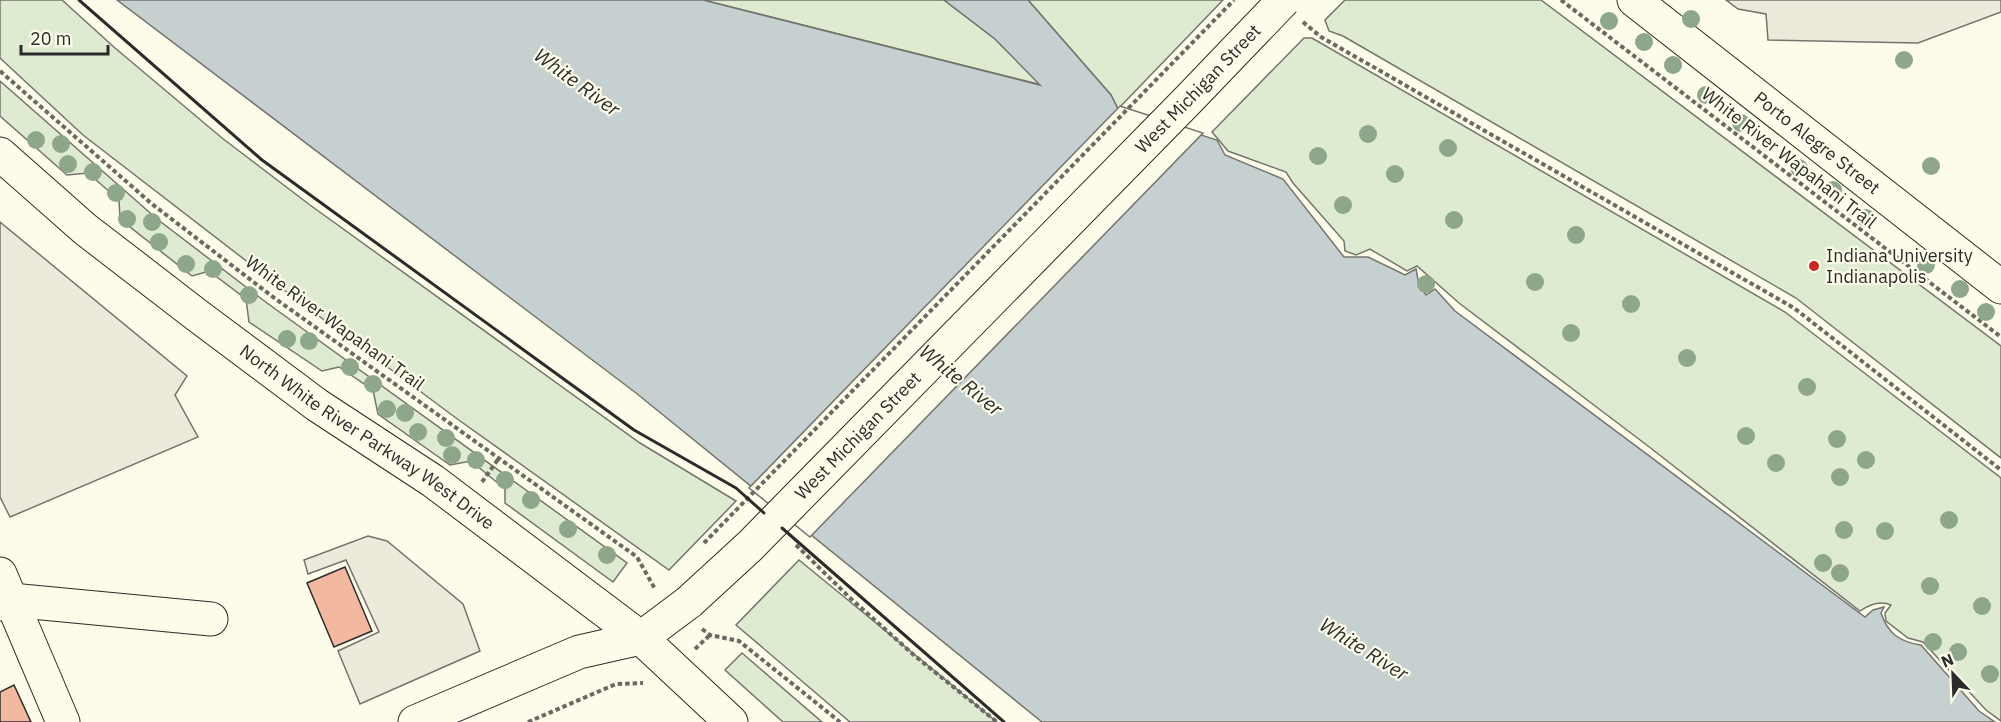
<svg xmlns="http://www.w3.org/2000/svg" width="2001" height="722" viewBox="0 0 2001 722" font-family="'IBM Plex Sans',sans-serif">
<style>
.green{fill:#deebd1;stroke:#74746e;stroke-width:1.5}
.parking{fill:#eceadb;stroke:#74746e;stroke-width:1.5}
.water{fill:#c7d0d0;stroke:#74746e;stroke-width:1.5}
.pier{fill:#fdfbea;stroke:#74746e;stroke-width:1.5}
.building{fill:#f2b8a0;stroke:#2b2b2b;stroke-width:1.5}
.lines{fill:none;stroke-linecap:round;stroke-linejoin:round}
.minor-casing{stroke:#2b2b2b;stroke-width:35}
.major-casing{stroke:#2b2b2b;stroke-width:35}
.path{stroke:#6a6964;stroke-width:4;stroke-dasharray:4.5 3;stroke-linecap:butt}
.minor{stroke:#fdfbea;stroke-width:33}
.major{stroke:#fdfbea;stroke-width:33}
.major-bridge-casing{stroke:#2b2b2b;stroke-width:35;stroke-linecap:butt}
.major-bridge{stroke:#fdfbea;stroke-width:33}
.wall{stroke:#2b2b2b;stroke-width:3}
.tree{fill:#8ea78a}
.poi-dot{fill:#c62828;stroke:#fdfbea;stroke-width:2}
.labels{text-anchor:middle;stroke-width:4.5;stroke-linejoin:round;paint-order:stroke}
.street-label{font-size:18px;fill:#2b2b2b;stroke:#fdfbea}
.poi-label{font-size:18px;fill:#2b2b2b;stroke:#fdfbea;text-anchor:start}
.water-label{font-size:20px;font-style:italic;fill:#2b2b2b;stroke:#fdfbea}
</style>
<rect width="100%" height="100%" fill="#fdfbea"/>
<path class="green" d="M 0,0 L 62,0 L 115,48 L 222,138 L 310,205 L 640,443 L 736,501 L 669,570 L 456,418 L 284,290 L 83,135 L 0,58 Z
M 703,0 L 944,0 L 995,39 L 1042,85 Z
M 1028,0 L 1223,0 L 1118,109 L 1111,95 Z
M 1345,0 L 1541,0 L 2001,346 L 2001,458 L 1796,298 L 1343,36 L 1329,31 L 1325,20 Z
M 1304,38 L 1312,38 L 1785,312 L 2001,478 L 2001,721 L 1986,710 L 1923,642 L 1908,638 L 1886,621 L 1885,613 L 1891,605 C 1880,600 1870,604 1860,611 L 1648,446 L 1459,303 L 1417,266 L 1407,271 L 1370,249 L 1356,255 L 1345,251 L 1344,241 L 1293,183 L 1286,172 L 1228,151 L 1212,132 Z
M 0,81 L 157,219 L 267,303 L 627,563 L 613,582 L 505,503 L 505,489 L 471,461 L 450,465 L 378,414 L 373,390 L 339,367 L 322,371 L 249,322 L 246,299 L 209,271 L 192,276 L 120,219 L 119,200 L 88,173 L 67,175 L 0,116 Z
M 799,560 L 997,722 L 850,722 L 736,625 Z
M 742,653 L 822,722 L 783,722 L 725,670 Z"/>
<path class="parking" d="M 1726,0 L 2001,0 L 2001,12 L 1918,43 L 1768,40 L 1766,14 L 1738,9 Z
M 0,222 L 187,376 L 175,395 L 198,437 L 10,517 L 0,497 Z
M 368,536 L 387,541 L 463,604 L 480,651 L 360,704 L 338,651 L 379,632 L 346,560 L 308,574 L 304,560 Z"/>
<path class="water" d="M 117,0 L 703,0 L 1040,85 L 995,39 L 944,0 L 1028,0 L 1111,95 L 1118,109 L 1217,140 L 1225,155 L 1283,179 L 1344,257 L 1368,257 L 1405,275 L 1416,269 L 1419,285 L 1426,295 L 1435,289 L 1455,311 L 1865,617 L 1873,610 L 1884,607 L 1881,613 C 1888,634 1900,642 1921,645 L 1979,711 L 1995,722 L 1042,722 L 636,393 Z"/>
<path class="pier" d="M 1120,106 L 1203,133 L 810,537 L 749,488 Z"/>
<path class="building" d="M 345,567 L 372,631 L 334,647 L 307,583 Z
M 14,685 L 31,722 L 0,722 L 0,692 Z"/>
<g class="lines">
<g class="minor-casing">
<g id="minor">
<path id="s1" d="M 1634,0 L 2001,287"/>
<path d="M 0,574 L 63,722"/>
<path d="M 0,604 L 11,600 L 211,619"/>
</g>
</g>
<g class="major-casing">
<g id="major">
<path id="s2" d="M 0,154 L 85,229 L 198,316 L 317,405 L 433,481 L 641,638 L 731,722"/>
<path d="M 415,722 L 579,652 L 641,638 L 689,602"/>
</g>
</g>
<path class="path" d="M 1561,0 L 2001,337
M 1303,22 L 1321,37 L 1794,308 L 2001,470
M 0,71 L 152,204 L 273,297 L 637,557 L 655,589
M 482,482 L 499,458
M 704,543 L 1234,0
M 796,545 L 849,597 L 915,656 L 997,722
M 702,629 L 710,635 L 739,641 L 840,722
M 695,649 L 710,635
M 528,722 L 616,684 L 643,683"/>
<use href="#minor" class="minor"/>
<use href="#major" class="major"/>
<g class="major-bridge-casing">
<g id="major-bridge">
<path id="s3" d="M 689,602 L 750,546 L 1189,99 L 1284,0"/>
</g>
</g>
<use href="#major-bridge" class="major-bridge"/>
<path class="wall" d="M 79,0 L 262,160 L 634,430 L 736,488 L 764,513
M 782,528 L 1004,722"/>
</g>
<g class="tree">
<circle cx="1691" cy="19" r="9"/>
<circle cx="1609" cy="21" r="9"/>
<circle cx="1644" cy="42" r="9"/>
<circle cx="1904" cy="60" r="9"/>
<circle cx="1673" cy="65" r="9"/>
<circle cx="1706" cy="95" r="9"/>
<circle cx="1741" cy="123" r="9"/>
<circle cx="1368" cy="134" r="9"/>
<circle cx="36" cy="140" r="9"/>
<circle cx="61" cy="144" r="9"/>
<circle cx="1448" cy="148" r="9"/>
<circle cx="1318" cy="156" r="9"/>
<circle cx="68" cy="164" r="9"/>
<circle cx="1931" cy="166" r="9"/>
<circle cx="1799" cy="168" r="9"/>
<circle cx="93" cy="172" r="9"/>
<circle cx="1395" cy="174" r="9"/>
<circle cx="1833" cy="190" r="9"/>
<circle cx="116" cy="193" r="9"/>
<circle cx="1343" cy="205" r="9"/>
<circle cx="1866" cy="218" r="9"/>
<circle cx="127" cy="219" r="9"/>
<circle cx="1454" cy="220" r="9"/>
<circle cx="152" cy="222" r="9"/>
<circle cx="1576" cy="235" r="9"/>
<circle cx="159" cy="242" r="9"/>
<circle cx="186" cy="264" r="9"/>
<circle cx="1926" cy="265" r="9"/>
<circle cx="213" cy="269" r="9"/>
<circle cx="1535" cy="282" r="9"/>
<circle cx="1426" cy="284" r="9"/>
<circle cx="1960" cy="289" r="9"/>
<circle cx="249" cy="295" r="9"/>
<circle cx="1631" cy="304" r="9"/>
<circle cx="1986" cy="312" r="9"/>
<circle cx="1571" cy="333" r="9"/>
<circle cx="287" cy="339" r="9"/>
<circle cx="309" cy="341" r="9"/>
<circle cx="1687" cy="358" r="9"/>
<circle cx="350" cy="367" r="9"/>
<circle cx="373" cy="384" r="9"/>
<circle cx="1807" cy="387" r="9"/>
<circle cx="387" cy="409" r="9"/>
<circle cx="405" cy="413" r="9"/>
<circle cx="418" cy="432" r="9"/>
<circle cx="1746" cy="436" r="9"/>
<circle cx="446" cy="438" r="9"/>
<circle cx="1837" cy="439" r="9"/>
<circle cx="452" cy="455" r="9"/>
<circle cx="476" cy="460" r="9"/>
<circle cx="1866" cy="460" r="9"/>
<circle cx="1776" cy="463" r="9"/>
<circle cx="1840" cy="477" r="9"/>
<circle cx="505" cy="480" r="9"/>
<circle cx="531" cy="500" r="9"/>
<circle cx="1949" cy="520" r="9"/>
<circle cx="568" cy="529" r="9"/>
<circle cx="1844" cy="530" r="9"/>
<circle cx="1885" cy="531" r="9"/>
<circle cx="607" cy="555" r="9"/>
<circle cx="1823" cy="563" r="9"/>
<circle cx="1840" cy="573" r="9"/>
<circle cx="1930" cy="586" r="9"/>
<circle cx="1982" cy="606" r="9"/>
<circle cx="1933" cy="642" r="9"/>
<circle cx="1958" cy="652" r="9"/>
<circle cx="1990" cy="674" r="9"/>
</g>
<circle class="poi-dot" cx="1814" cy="266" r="6"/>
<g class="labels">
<g class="street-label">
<text dy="6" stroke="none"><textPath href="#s3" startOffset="723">West Michigan Street</textPath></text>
<text dy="6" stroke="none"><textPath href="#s1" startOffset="232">Porto Alegre Street</textPath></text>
<text transform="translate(1789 158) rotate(38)" y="6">White River Wapahani Trail</text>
<text transform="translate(335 323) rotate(36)" y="6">White River Wapahani Trail</text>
<text dy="6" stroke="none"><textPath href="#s3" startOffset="237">West Michigan Street</textPath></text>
<text dy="6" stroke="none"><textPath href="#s2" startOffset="464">North White River Parkway West Drive</textPath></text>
</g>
<g class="poi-label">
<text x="1826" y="262">Indiana University<tspan x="1826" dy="21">Indianapolis</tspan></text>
</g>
<g class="water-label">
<text transform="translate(577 82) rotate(36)" y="7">White River</text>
<text transform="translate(961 380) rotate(39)" y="7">White River</text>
<text transform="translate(1364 649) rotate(32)" y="7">White River</text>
</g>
</g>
<g transform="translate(1953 674) rotate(337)" stroke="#fdfbea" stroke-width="4.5" paint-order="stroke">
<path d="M0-4.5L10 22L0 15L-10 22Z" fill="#2b2b2b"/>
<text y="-9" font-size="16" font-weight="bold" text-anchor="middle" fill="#2b2b2b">N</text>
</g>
<path d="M21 45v9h87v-9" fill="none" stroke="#2b2b2b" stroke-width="3"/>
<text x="30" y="45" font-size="18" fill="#2b2b2b" stroke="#fdfbea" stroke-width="4.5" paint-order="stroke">20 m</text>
</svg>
